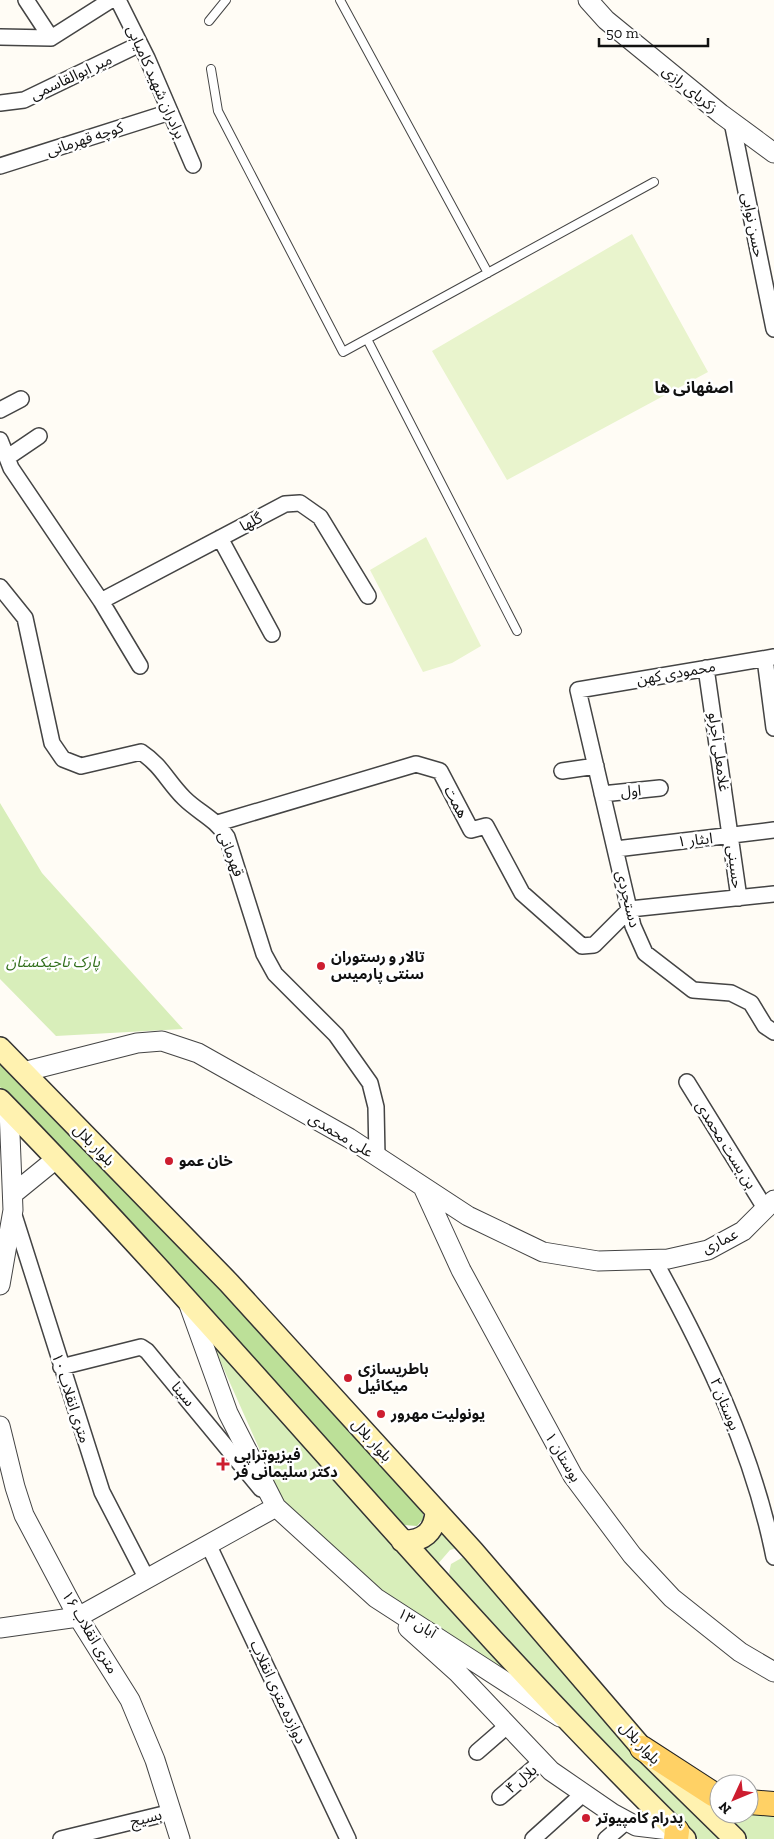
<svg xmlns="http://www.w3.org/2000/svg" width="774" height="1839" viewBox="0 0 774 1839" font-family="'Zilla Slab','Noto Sans Arabic',serif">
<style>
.green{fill:#d8eeba}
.forest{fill:#bce098}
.pitch{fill:#e9f4cd}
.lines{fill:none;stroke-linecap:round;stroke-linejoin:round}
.service-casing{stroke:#444;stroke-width:10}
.minor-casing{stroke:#444;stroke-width:18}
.tertiary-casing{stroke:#444;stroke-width:21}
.secondary-casing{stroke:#333;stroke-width:24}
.primary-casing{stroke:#222;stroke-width:26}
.service{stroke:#fff;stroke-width:8}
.minor{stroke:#fff;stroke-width:15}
.tertiary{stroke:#fff;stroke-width:19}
.secondary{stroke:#fff2b0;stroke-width:21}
.primary{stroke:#ffd165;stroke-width:24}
.poi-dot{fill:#cd1d2f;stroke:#fff;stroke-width:2}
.labels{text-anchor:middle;stroke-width:5;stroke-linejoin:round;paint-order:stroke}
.street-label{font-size:15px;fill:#111;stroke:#fff}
.poi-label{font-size:15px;font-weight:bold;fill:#111;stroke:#fff;text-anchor:start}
.park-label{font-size:15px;font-style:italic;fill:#316f1b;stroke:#fff}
.neighbourhood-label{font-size:16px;font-weight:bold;fill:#111;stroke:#fff}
</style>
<rect width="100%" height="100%" fill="#fffcf5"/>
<path class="green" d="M 0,803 L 42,873 L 183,1029 L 56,1036 L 0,979 Z
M 206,1329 L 533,1692 L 381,1591 L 282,1500 Z
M 438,1525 L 460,1547 L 450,1550 L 437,1565 L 419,1546 Z
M 465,1556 L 726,1839 L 698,1839 L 578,1716 L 453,1580 L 449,1573 L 451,1564 Z
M 749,1806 L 774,1810 L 774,1839 L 748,1839 L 721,1814 L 749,1814 Z"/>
<path class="forest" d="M 0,1057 L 256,1325 L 423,1508 L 423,1519 L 417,1526 L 404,1525 L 0,1087 Z"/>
<path class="pitch" d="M 632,234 L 708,372 L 507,480 L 432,351 Z
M 426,537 L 481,646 L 452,663 L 423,672 L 370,570 Z"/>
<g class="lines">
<g class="service-casing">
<path id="service" d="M 340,0 L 488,273
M 209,21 L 226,0
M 211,69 L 218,111 L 343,352 L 654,182
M 367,339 L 517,631"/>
</g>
<g class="minor-casing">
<path id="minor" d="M 26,0 L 51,38
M 118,0 L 147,58 L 193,165
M 0,37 L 51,38 L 111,0
M 0,103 L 24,100 L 140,44
M 732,122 L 774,329
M 0,166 L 170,112
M 0,410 L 21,399
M 0,440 L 11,468 L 101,601 L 140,666
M 8,457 L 39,436
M 220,538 L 272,634
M 0,587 L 25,618 L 52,743 L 63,759 L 81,766 L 141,752 C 162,766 167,781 184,798 C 199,813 215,818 227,837 L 264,954 L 275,974 L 336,1035 L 370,1083 L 376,1107 L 377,1157
M 101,601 L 285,504 L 300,503 L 320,517 L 368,596
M 774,657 L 578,690 L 633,926 L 645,953 L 693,990 L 731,993 L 751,1003 L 765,1026 L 774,1032
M 765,659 L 774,728
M 706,668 L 739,898
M 562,771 L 596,766
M 602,794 L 660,788
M 218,823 L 416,764 L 440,771 L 471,830 L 486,826 L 522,893 L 582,946 L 594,945 L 630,909 L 774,894
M 616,849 L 774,830
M 687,1082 L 765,1208
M 13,1212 L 102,1492 L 147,1579
M 654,1260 C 706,1354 753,1451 774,1557
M 61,1367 L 141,1347 L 147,1351 L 261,1489
M 208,1544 L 348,1839
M 477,1752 L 507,1726
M 500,1797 L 542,1761
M 61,1839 L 172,1812
M 533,1839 L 584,1793
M 606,1839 L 627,1821"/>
</g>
<g class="tertiary-casing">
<path id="tertiary" d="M 588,0 L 606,20 L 721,114 L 774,153
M 23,1072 L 137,1043 L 162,1041 L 198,1053 L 349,1138 L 468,1216 L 543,1252 L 598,1261 L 668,1259 L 708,1250 L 743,1231 L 774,1200
M 423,1187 L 461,1270 L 573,1476 L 632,1555 L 672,1598 L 740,1652 L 774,1672
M 13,1194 L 56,1159
M 0,1285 L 13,1210 L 9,1109
M 189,1305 L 228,1413 L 276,1507 L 376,1598 L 560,1717
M 0,1426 L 15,1487 L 24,1515 L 78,1617 L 130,1700 L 155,1760 L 180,1839
M 0,1628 L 78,1617 L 276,1507
M 408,1628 L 458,1673 L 551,1771 L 612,1813 L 636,1826 L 677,1831"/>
</g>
<g class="secondary-casing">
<path id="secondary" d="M 0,1048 L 229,1283 L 473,1551 L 642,1748 L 735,1839
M 0,1100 C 235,1340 445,1604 685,1839
M 402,1541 C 423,1542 435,1532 436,1511"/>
</g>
<g class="primary-casing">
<path id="primary" d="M 642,1748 L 713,1794 L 719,1796
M 749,1802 L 774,1804
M 676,1839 L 677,1831"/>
</g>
<use href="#service" class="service"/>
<use href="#minor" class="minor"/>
<use href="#tertiary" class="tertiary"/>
<use href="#secondary" class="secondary"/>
<use href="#primary" class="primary"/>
</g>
<g class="poi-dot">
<circle cx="321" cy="966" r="5"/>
<circle cx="169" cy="1161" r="5"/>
<circle cx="348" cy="1378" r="5"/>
<circle cx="381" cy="1414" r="5"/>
<path d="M220.5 1456.5h5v5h5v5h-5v5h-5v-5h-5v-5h5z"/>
<circle cx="586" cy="1818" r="5"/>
</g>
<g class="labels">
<g class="street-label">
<text transform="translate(71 77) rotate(-25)" y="5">میر ابوالقاسمی</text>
<text transform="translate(156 82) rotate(66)" y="5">برادران شهید کامیابی</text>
<text transform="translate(690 89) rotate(39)" y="5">زکریای رازی</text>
<text transform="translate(85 139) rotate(-18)" y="5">کوچه قهرمانی</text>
<text transform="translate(753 225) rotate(79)" y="5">حسن نوابی</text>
<text transform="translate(251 522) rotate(-28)" y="5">گلها</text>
<text transform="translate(676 673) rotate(-10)" y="5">محمودی کهن</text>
<text transform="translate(719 752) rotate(82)" y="5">غلامعلی آجرلو</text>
<text transform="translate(631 791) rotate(-4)" y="5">اول</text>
<text transform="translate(456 802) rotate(62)" y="5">همت</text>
<text transform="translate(695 840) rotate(-6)" y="5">۱ ایثار</text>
<text transform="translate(231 854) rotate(69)" y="5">قهرمانی</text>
<text transform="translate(735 867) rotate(83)" y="5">حسینی</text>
<text transform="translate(628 899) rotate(76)" y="5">دستجردی</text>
<text transform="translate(341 1135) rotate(31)" y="5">علی محمدی</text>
<text transform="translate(94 1145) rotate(46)" y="5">بلوار بلال</text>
<text transform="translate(726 1145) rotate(58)" y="5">بن بست محمدی</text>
<text transform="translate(720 1241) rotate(-26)" y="5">عماری</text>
<text transform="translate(183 1394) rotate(50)" y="5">سینا</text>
<text transform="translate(71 1398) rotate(72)" y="5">۱۰ متری انقلاب</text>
<text transform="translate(725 1404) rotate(68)" y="5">بوستان ۲</text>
<text transform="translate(372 1440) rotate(48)" y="5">بلوار بلال</text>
<text transform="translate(563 1457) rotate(59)" y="5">بوستان ۱</text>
<text transform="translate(417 1623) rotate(32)" y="5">۱۳ آبان</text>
<text transform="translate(90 1632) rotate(59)" y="5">۱۶ متری انقلاب</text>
<text transform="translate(278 1692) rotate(65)" y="5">دوازده متری انقلاب</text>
<text transform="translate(640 1743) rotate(47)" y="5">بلوار بلال</text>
<text transform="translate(521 1779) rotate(-40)" y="5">بلال ۴</text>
<text transform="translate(146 1818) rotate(-14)" y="5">بسیج</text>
</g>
<g class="poi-label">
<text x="331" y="962">تالار و رستوران<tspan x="331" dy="17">سنتی پارمیس</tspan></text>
<text x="179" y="1166">خان عمو</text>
<text x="358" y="1374">باطریسازی<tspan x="358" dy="17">میکائیل</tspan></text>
<text x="391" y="1419">یونولیت مهرور</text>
<text x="234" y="1460">فیزیوتراپی<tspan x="234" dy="17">دکتر سلیمانی فر</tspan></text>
<text x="596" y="1823">پدرام کامپیوتر</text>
</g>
<g class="park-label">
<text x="53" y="967">پارک تاجیکستان</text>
</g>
<g class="neighbourhood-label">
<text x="694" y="393">اصفهانی ها</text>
</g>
</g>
<g transform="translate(734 1799) rotate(226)"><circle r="24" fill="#ffffff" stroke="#a0a0a0"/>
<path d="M0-4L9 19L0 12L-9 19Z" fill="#cd1d2f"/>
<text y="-8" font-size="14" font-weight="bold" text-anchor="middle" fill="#111111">N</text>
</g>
<path d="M599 38v8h109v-8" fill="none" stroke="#111111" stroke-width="2.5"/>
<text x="606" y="38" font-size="15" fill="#111111" stroke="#ffffff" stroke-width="4" paint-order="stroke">50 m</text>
</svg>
